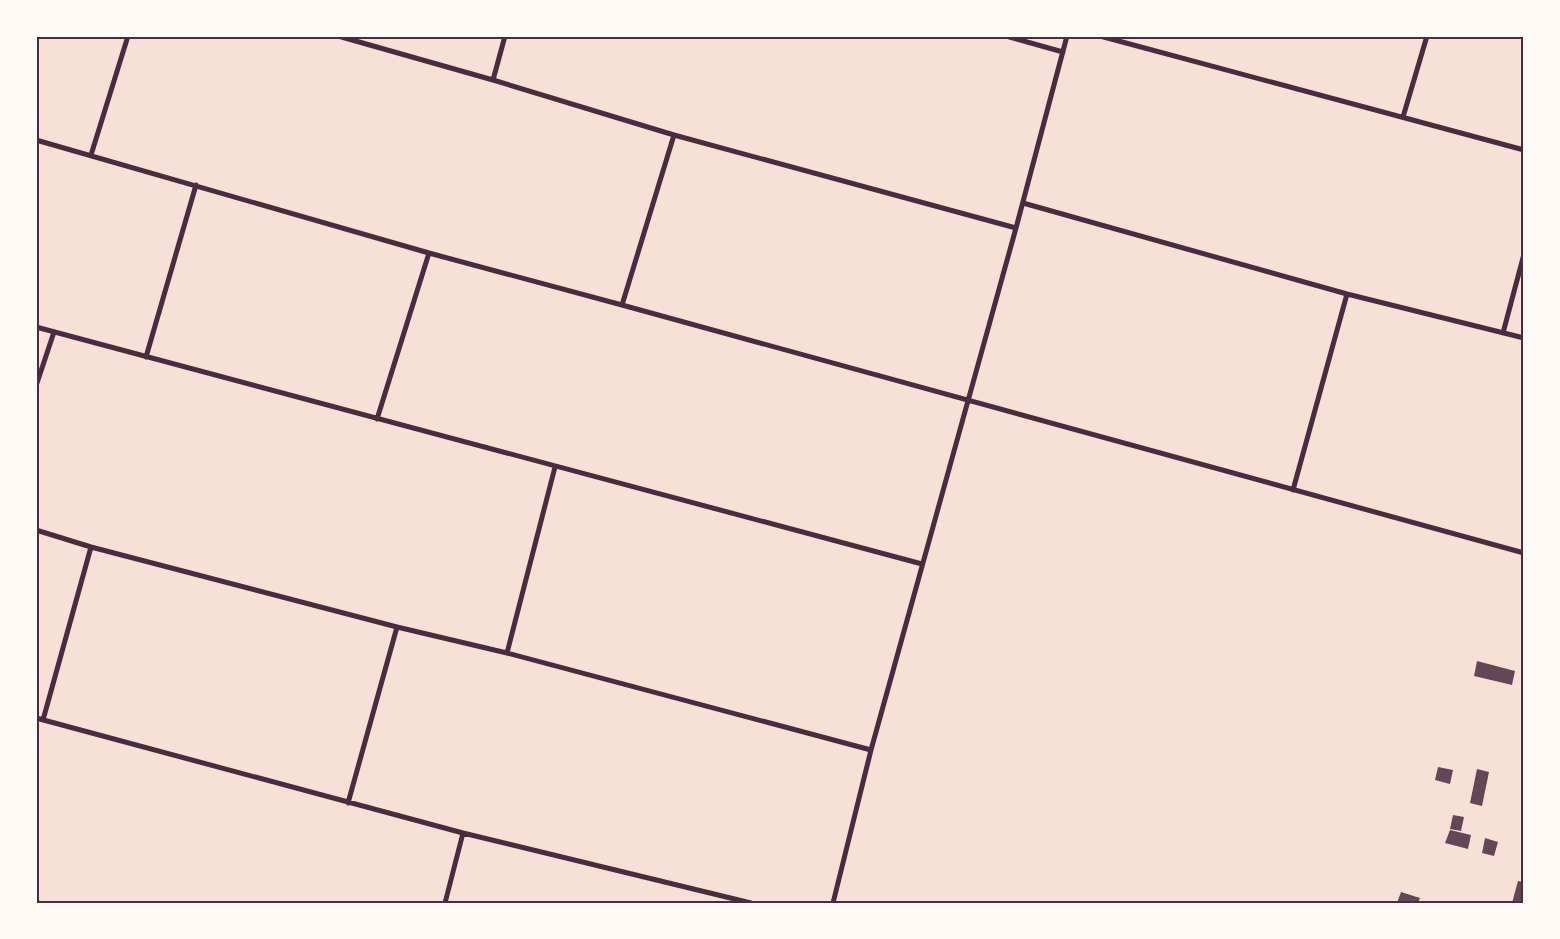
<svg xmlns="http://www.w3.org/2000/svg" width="1560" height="939" viewBox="0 0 1560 939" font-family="Montserrat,sans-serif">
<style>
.building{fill:#644757}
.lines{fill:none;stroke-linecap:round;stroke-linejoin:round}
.minor{stroke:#4a2c40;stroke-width:5}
.neatline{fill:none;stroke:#4a2c40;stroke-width:2}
</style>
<rect width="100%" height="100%" fill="#f7e1d7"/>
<path class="building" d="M 1477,661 L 1515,671 L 1512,685 L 1474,676 Z
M 1438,767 L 1453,770 L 1450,784 L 1435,780 Z
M 1477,769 L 1489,772 L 1482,806 L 1470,803 Z
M 1453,815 L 1464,817 L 1461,831 L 1450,829 Z
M 1450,830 L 1471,835 L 1468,849 L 1445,843 Z
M 1485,838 L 1498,842 L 1494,856 L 1482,853 Z
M 1518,881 L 1524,882 L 1524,903 L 1512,903 Z
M 1401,892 L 1420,898 L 1418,903 L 1397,903 Z"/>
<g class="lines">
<path class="minor" d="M 338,36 L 493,80 L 674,135 L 1016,228
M 1006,36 L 1063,52
M 1100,36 L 1524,150
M 493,80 L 505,36
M 1403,117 L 1427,36
M 36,140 L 429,253 L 622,305 L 1524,553
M 91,155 L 128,36
M 1023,203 L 1347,294 L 1524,338
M 622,305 L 674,135
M 36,327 L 922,564
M 1503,333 L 1524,254
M 146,357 L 196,185
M 36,386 L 54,332
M 377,419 L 429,253
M 1293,490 L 1347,294
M 36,530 L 91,547 L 397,627 L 507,653 L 871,750
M 507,653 L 555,467
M 36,718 L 463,833 L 751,903
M 43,720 L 91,547
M 348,803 L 397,627
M 36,902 L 39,903
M 445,903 L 463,833
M 833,903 L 871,750 L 1016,228 L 1067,36"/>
</g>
<rect width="1560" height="939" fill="none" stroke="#fffaf5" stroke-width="75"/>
<rect x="38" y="38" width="1484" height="864" class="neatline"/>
</svg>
